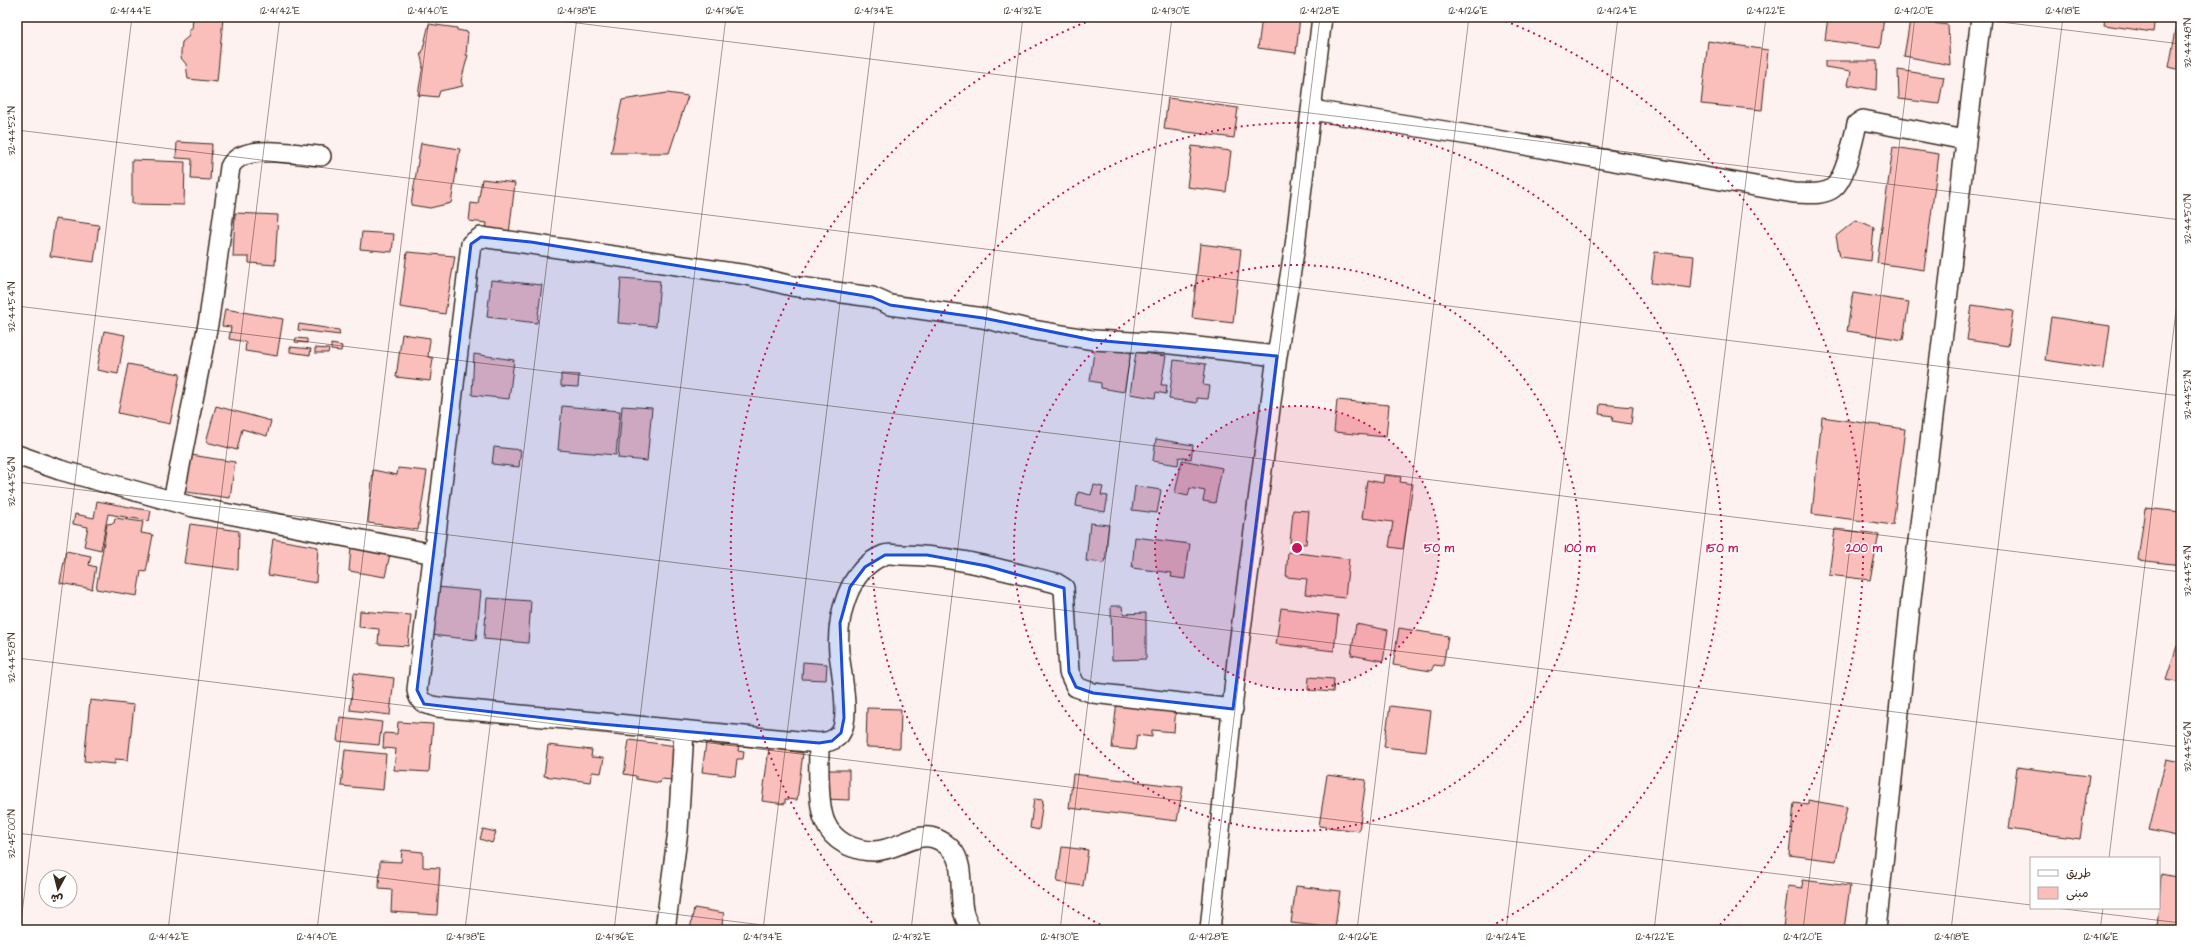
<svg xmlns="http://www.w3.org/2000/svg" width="2198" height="947" viewBox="0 0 2198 947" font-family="'Architects Daughter','Playpen Sans Arabic',sans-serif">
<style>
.building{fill:#fabebb;stroke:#3b2a1e}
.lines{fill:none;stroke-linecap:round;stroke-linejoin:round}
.street-casing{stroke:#3b2a1e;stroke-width:22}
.street{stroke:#fff;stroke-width:19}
.marked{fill:#1d4ed8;fill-opacity:0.2;stroke:#1d4ed8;stroke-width:3;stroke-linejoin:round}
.ticks{fill:none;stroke:#3b2a1e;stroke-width:1;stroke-opacity:0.45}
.ring{fill:none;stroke:#c2185b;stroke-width:2;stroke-dasharray:2 4}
.centre{fill:#c2185b;stroke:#fff;stroke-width:2}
.ring-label{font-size:12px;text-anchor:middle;font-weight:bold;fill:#c2185b;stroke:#fff;stroke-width:3;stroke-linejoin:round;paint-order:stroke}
.neatline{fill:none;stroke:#3b2a1e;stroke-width:1.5}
.ticks-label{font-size:10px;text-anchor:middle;fill:#3b2a1e}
</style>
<rect width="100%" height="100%" fill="#fef2f1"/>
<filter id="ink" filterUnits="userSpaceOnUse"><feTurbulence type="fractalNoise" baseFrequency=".025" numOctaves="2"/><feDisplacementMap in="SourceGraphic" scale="8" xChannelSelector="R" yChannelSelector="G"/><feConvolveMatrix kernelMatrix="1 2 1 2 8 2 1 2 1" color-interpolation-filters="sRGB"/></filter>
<g filter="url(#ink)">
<path class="building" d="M 193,17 L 223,18 L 217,82 L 188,79 L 186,64 L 181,58 L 181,52 L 182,42 L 189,36 L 189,30 L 192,29 Z
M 1262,17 L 1288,19 L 1288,17 L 1300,17 L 1296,53 L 1258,48 Z
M 1828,17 L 1884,17 L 1880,48 L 1825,40 Z
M 2105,17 L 2155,17 L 2153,32 L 2104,25 Z
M 1910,20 L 1948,25 L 1950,65 L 1904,56 Z
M 429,24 L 457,28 L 457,30 L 468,32 L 466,55 L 468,55 L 461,81 L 463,86 L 440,91 L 438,97 L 418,95 L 423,65 L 420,53 L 422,53 Z
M 2177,25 L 2181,25 L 2181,70 L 2169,67 Z
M 1708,41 L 1768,50 L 1762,110 L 1701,104 Z
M 1825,61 L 1877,61 L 1876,90 L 1848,85 L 1851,71 L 1825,67 Z
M 1898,70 L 1944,77 L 1939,104 L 1899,99 Z
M 667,93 L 688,96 L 669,153 L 611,153 L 622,100 Z
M 1168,98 L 1238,108 L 1234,138 L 1164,129 Z
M 177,142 L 212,144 L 210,180 L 191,179 L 192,159 L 176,158 Z
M 421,143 L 460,149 L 451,203 L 430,208 L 411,205 Z
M 1192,146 L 1231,151 L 1226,192 L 1187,187 Z
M 1893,147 L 1939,154 L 1924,270 L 1877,263 Z
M 132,160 L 185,162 L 184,205 L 132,204 Z
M 482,179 L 515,183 L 509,234 L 486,231 L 487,223 L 469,221 L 471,203 L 478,204 Z
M 235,213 L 278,215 L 275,265 L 249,263 L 249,257 L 233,257 Z
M 55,219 L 99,225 L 94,262 L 50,256 Z
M 1856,220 L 1874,227 L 1871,261 L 1840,257 L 1836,236 Z
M 362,232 L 394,234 L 392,252 L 360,249 Z
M 1200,244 L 1241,249 L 1233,323 L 1192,318 Z
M 407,252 L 455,256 L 445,314 L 400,307 Z
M 1655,252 L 1694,256 L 1691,288 L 1651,283 Z
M 621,278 L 660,281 L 656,326 L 618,323 Z
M 491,280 L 542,285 L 537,323 L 487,317 Z
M 1853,293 L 1909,302 L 1903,340 L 1847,331 Z
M 1972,305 L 2013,311 L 2008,346 L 1967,340 Z
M 225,309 L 283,319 L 277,356 L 245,351 L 246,342 L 229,339 L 231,327 L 222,326 Z
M 2051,317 L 2110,326 L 2104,369 L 2045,360 Z
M 299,324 L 339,330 L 340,335 L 298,330 Z
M 104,331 L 125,335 L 118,374 L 97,370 Z
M 402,334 L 430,338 L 428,357 L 433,358 L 430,381 L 396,377 Z
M 296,338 L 307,339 L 307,343 L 295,342 Z
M 331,344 L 342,346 L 341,351 L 331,350 Z
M 1095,345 L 1131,351 L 1124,392 L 1101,388 L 1101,383 L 1090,381 Z
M 290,347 L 311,349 L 310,355 L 290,352 Z
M 315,348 L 329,349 L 328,353 L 315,353 Z
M 1136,352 L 1166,356 L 1161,385 L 1167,385 L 1166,394 L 1156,392 L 1155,398 L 1130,394 Z
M 474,354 L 514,360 L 509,399 L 472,395 Z
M 1174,360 L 1206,364 L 1203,385 L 1210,386 L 1208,399 L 1197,398 L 1197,403 L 1169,399 Z
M 128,364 L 180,374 L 170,424 L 118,413 Z
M 561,374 L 579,375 L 578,387 L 561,386 Z
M 1337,400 L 1389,405 L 1386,437 L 1334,432 Z
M 1600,404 L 1633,407 L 1631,424 L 1612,421 L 1613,416 L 1599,414 Z
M 216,406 L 271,421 L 267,436 L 242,429 L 237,450 L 206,442 Z
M 562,406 L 620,411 L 616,455 L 558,450 Z
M 622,406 L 652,408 L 647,461 L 618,458 Z
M 1822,417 L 1905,429 L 1893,525 L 1812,514 Z
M 1156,439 L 1193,445 L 1191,459 L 1179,457 L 1178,465 L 1153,461 Z
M 494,447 L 521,450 L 519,467 L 492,464 Z
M 185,454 L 235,462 L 230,498 L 179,491 Z
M 1182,460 L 1222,468 L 1215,503 L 1203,501 L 1205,491 L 1190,488 L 1188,496 L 1175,493 Z
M 398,468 L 427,471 L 418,530 L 368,523 L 373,470 L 397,475 Z
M 1384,475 L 1401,477 L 1400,482 L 1413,484 L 1403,549 L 1389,547 L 1393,522 L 1362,518 L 1367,480 L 1383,483 Z
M 1094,485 L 1103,487 L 1101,495 L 1108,496 L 1105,512 L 1076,506 L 1078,492 L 1091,495 Z
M 1135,486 L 1161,490 L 1157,513 L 1132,510 Z
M 97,501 L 151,511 L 149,521 L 108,514 L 101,550 L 84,546 L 88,527 L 73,524 L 75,514 L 94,518 Z
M 2145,508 L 2181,512 L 2181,565 L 2138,560 Z
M 1293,510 L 1309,511 L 1306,544 L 1290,543 Z
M 115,518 L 143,522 L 141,533 L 153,535 L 146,572 L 141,571 L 137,596 L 96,589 L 107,524 L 114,523 Z
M 1090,523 L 1109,525 L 1105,563 L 1086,561 Z
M 190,524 L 239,531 L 238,570 L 184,563 Z
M 1835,529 L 1879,534 L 1870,580 L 1829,575 Z
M 1135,537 L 1190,544 L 1185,579 L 1171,577 L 1172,573 L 1132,568 Z
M 273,539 L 318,547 L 316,583 L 268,575 Z
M 351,548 L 390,554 L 385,577 L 349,571 Z
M 66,551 L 91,556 L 89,565 L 96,567 L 92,589 L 60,583 Z
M 1288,552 L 1349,559 L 1345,598 L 1305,594 L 1307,579 L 1286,577 Z
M 436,587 L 481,591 L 476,640 L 431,635 Z
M 487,598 L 531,601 L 528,643 L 484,639 Z
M 1111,606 L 1122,606 L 1123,614 L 1146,613 L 1146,659 L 1112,660 Z
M 1281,608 L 1338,615 L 1334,651 L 1276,644 Z
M 360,611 L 411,615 L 408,646 L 378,644 L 379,629 L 359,627 Z
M 1356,624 L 1388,630 L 1383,661 L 1351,655 Z
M 1399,628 L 1448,636 L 1443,666 L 1434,665 L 1431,671 L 1393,665 Z
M 2177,646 L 2181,647 L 2181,683 L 2166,680 Z
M 803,662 L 827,664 L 826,680 L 802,679 Z
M 354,673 L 394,678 L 390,715 L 350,710 Z
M 1309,677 L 1334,679 L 1333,692 L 1308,690 Z
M 90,700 L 134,705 L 128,760 L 115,759 L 115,764 L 84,761 Z
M 1117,700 L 1176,706 L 1174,732 L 1152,730 L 1152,737 L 1137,735 L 1135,750 L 1112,748 Z
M 1390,706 L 1431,711 L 1426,752 L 1384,747 Z
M 867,708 L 901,709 L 900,748 L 866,747 Z
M 340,717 L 382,722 L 379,745 L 337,741 Z
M 398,722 L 433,724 L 429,772 L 394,770 L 396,749 L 383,748 L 384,733 L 397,734 Z
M 629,740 L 677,746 L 673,780 L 661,779 L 660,783 L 636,779 L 636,776 L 624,774 Z
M 724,740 L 739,742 L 738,751 L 744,752 L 743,759 L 737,759 L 735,776 L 702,772 L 706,743 L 724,746 Z
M 548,745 L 592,750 L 591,757 L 604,758 L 601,773 L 592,772 L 590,782 L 544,776 Z
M 769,748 L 803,753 L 797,800 L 785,799 L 785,804 L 762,801 Z
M 345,750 L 386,754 L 383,790 L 341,786 Z
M 2166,759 L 2181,762 L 2181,837 L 2149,830 Z
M 2017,767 L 2089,776 L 2080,839 L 2009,829 Z
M 824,770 L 849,770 L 849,800 L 824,799 Z
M 1073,774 L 1183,787 L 1177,821 L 1069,808 Z
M 1327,775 L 1366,780 L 1359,831 L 1319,826 Z
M 1034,799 L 1043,800 L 1039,830 L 1030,828 Z
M 1808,800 L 1847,807 L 1836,861 L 1789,855 L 1794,803 L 1808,805 Z
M 483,829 L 496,832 L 492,843 L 480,839 Z
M 1062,847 L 1088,850 L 1083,886 L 1057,882 Z
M 402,850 L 423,852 L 423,867 L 440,868 L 437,915 L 391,912 L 392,890 L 379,889 L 380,861 L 401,862 Z
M 2161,874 L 2181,878 L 2181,930 L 2157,930 Z
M 1802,880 L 1850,886 L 1844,930 L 1783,928 L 1788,886 L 1803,888 Z
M 1296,886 L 1340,891 L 1335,928 L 1291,923 Z
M 694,908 L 724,913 L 721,930 L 690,930 Z"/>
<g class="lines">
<g class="street-casing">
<path id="street" d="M 1311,110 L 1457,133 L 1794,193 C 1806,193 1823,196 1833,188 C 1846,178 1853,140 1857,124 L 1863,120 L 1965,140
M 17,455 L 60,470 L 193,507 L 434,554
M 173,501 L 209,319 L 230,167 C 242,142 298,155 321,156
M 1233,709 L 1093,693 L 1076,687 L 1069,672 L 1064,588 L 1056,583 C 1005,571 954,555 902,555 C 897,555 889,553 884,555 C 848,569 836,618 839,653 C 841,671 851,719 840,734 C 834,741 827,742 819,743 L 437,707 C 425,704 419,703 417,690 L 471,244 L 481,237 L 747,275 L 792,286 L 872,297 L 890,305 L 983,318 L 1027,329 L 1093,340 L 1171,344 L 1277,356
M 819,743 C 819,763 817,804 825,822 C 829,832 836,839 845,844 C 855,849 864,851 874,851 C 904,850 923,821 951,849 C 965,863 959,892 963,910 C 964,917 968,924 971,930
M 665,930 L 678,831 L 684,731
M 1210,930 L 1237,660 L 1277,356 L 1295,246 L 1322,17
M 1876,930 L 1910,608 L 1981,17"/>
</g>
<use href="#street" class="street"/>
</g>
</g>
<path class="marked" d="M 481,237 L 531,242 L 872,297 L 890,305 L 983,318 L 1093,340 L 1277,356 L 1233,709 L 1093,693 L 1076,687 L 1069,672 L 1064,588 L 987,566 L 927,555 L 885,555 L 865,567 L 850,587 L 840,623 L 844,718 L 841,733 L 832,741 L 819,743 L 589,723 L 424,704 L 417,690 L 471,244 Z"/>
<path class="ticks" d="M 528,17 L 2181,220M 1960,17 L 2181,44M 17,130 L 2181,396M 17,306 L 2181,572M 17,482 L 2181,747M 17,658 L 2031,905M 17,833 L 803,930M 2109,858 L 2181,270M 2056,908 L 2181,923M 20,930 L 132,17M 168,930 L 280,17M 317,930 L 429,17M 465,930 L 577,17M 614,930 L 726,17M 763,930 L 875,17M 911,930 L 1023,17M 1060,930 L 1172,17M 1208,930 L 1320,17M 1357,930 L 1469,17M 1506,930 L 1618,17M 1654,930 L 1766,17M 1803,930 L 1915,17M 1951,930 L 2063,17M 2100,930 L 2103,908"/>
<circle cx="1297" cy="548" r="142" fill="#c2185b" fill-opacity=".12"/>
<g class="ring">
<circle cx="1297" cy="548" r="142"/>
<circle cx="1297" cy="548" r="283"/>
<path d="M1111 930A425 425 0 1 1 1483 930"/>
<path d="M876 927A567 567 0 0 1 1094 19M1500 19A567 567 0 0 1 1718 927"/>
</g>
<circle cx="1297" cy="548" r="6" class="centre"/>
<g class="ring-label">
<text x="1439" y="552">50 m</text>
<text x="1580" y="552">100 m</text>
<text x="1722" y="552">150 m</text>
<text x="1864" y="552">200 m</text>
</g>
<rect width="2198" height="947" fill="none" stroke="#fff" stroke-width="44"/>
<rect x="2030" y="857" width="130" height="52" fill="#ffffff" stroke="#b1aaa5"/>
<rect x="2038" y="870" width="20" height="6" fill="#ffffff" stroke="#b1aaa5"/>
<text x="2066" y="877" font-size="12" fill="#3b2a1e">طريق</text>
<rect x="2038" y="887" width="20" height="12" fill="#fabebb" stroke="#b1aaa5"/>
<text x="2066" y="897" font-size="12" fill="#3b2a1e">مبنى</text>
<g transform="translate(58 889) rotate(187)"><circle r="19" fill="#ffffff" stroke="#b1aaa5"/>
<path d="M0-3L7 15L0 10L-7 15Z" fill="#3b2a1e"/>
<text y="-6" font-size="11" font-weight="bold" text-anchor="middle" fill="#3b2a1e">ش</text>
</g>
<rect x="22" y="22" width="2154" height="903" class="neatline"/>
<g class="ticks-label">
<text x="131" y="14">12°41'44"E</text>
<text x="280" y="14">12°41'42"E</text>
<text x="428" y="14">12°41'40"E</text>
<text x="577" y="14">12°41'38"E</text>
<text x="725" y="14">12°41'36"E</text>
<text x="874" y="14">12°41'34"E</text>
<text x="1023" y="14">12°41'32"E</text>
<text x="1171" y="14">12°41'30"E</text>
<text x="1320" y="14">12°41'28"E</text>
<text x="1468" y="14">12°41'26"E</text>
<text x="1617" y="14">12°41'24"E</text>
<text x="1766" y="14">12°41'22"E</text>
<text x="1914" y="14">12°41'20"E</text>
<text x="2063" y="14">12°41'18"E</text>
<text transform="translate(2187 43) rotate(-90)" y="4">32°44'48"N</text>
<text transform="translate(11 131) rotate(-90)" y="4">32°44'52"N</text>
<text transform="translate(2187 219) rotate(-90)" y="4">32°44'50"N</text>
<text transform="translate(11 307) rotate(-90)" y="4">32°44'54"N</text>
<text transform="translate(2187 395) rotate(-90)" y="4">32°44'52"N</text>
<text transform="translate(11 482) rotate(-90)" y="4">32°44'56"N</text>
<text transform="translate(2187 571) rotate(-90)" y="4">32°44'54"N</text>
<text transform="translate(11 658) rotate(-90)" y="4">32°44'58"N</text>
<text transform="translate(2187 747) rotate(-90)" y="4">32°44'56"N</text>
<text transform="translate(11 834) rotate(-90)" y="4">32°45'00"N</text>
<text x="169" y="940">12°41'42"E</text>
<text x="317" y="940">12°41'40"E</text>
<text x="466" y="940">12°41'38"E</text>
<text x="615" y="940">12°41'36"E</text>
<text x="763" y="940">12°41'34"E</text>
<text x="912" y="940">12°41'32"E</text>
<text x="1060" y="940">12°41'30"E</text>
<text x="1209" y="940">12°41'28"E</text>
<text x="1358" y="940">12°41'26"E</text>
<text x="1506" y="940">12°41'24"E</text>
<text x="1655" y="940">12°41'22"E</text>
<text x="1803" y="940">12°41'20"E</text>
<text x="1952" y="940">12°41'18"E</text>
<text x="2101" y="940">12°41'16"E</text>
</g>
</svg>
